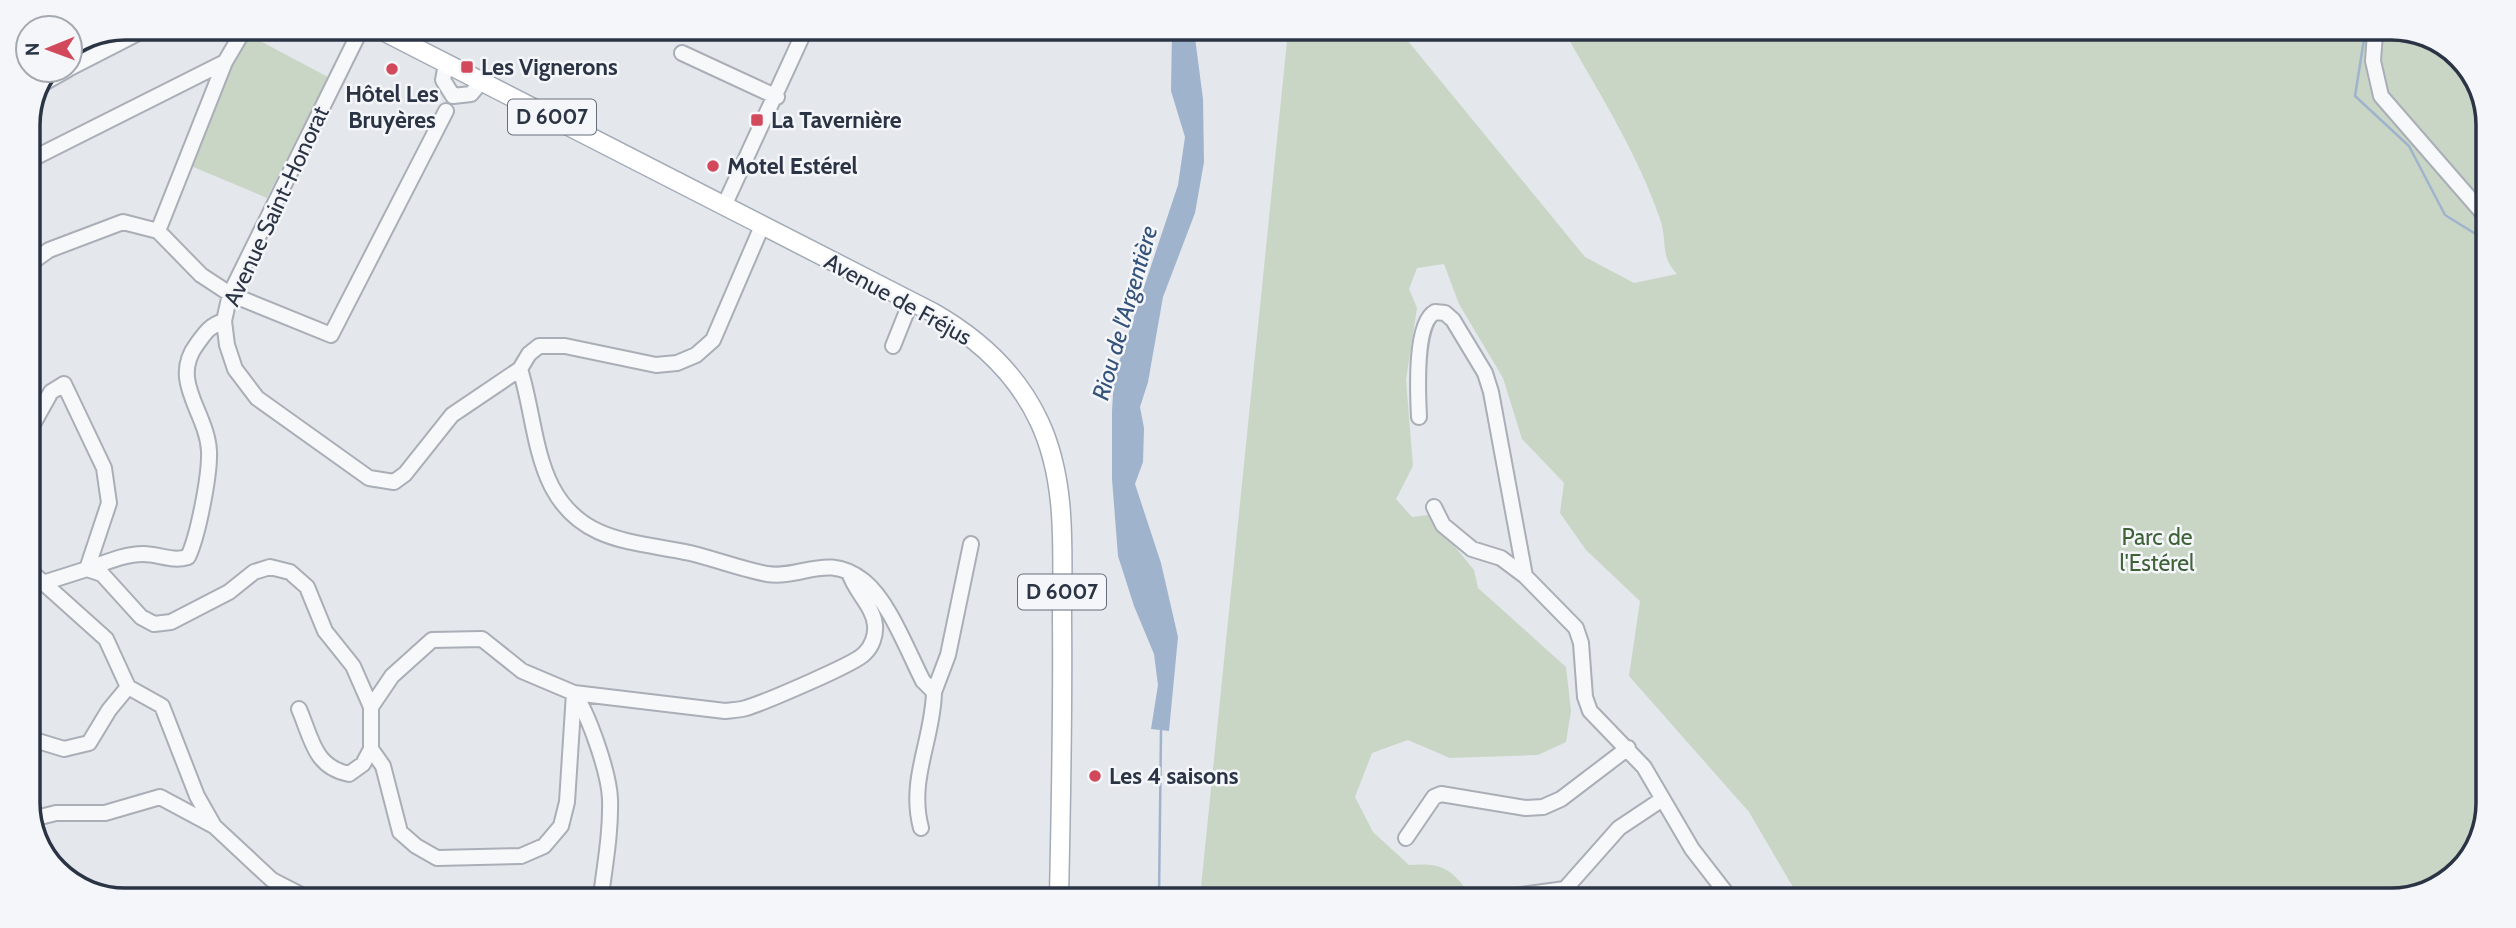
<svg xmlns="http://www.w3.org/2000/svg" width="2516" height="928" viewBox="0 0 2516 928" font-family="Cabin,sans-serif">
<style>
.green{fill:#c9d6c5}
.water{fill:#9fb4cc}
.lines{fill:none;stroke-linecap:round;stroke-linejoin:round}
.stream{stroke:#9fb4cc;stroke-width:2.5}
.minor-casing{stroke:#a9aeb7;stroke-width:18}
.major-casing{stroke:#a3abb8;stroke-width:21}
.minor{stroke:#f7f8fa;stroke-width:14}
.major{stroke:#fff;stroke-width:18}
.poi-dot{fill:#d1495b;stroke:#f4f6f9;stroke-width:2.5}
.labels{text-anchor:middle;stroke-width:5;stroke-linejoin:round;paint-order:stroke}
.shield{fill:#f4f6f9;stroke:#676e7b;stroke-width:2}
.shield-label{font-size:21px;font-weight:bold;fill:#2b3445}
.poi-label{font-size:23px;font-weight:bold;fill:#2b3445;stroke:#f4f6f9;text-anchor:start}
.street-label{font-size:23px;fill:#2b3445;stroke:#f4f6f9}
.park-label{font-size:23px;fill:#3f6138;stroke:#f4f6f9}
.water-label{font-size:24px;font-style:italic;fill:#34527a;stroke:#f4f6f9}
.rim{fill:none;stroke:#2b3445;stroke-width:3.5}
</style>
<rect width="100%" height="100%" fill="#e4e7ec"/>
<path class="green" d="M 1288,31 L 1389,31 L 1403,35 L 1585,257 L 1634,283 L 1677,274 C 1659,255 1668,241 1660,219 C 1637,152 1599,93 1564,31 L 2423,33 L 2468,66 L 2488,118 L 2483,835 L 2445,883 L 2391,900 L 1800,899 L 1749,812 L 1629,676 L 1640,601 L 1586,550 L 1560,513 L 1564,483 L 1522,439 L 1503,378 L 1459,304 L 1444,264 L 1417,268 L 1409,289 L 1417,308 L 1406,380 L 1413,466 L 1396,499 L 1412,517 L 1429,515 L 1474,570 L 1478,588 L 1566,667 L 1571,711 L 1566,742 L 1538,755 L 1450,758 L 1408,740 L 1372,753 L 1355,797 L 1373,832 L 1409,865 C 1445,862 1452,870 1473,898 L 1200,897 Z
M 247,34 L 328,77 L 267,198 L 191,166 L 235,54 Z"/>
<path class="water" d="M 1172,30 L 1194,30 L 1203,99 L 1204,162 L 1195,213 L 1163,297 L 1148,382 L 1140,407 L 1144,428 L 1143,462 L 1135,484 L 1161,563 L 1178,637 L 1169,731 L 1151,729 L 1158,685 L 1154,654 L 1134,606 L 1118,556 L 1112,479 L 1112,411 L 1114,377 L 1178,185 L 1185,137 L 1171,91 Z"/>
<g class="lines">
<path class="stream" d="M 2365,33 L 2355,96 L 2409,146 L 2445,215 L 2487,241
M 1159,897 L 1161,731"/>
<g class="minor-casing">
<path id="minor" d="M 361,29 L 230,294 L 224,321 L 227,345 L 235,369 L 257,398 L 369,478 L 394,482 L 405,474 L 452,415 L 520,369 L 529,354 L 539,346 L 565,346 L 656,365 L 677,363 L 696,355 L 713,340 L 762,226
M 2375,33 L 2373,61 L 2381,96 L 2487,218
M 682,53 L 777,97
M 446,64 L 443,80 L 453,96 L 471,94 L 482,81
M 70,68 L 148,28
M 44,83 L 67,70
M 28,161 L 225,62
M 724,206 L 805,30
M 158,231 L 201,275 L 230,294 L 331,335 L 446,111
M 28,265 L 49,250 L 123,222 L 158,231 L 225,62 L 245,28
M 893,346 L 911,301
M 520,369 C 532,407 534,452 552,487 C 582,544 636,541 690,553 C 715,559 741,569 767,574 C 803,579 827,552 864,581 C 889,601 908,652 923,681 L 934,692 C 933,740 908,779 921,828
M 1419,417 C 1418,396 1414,323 1435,312 L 1445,313 L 1453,320 L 1485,373 L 1491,392 L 1525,576
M 28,433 L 51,392 L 64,384 L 104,468 L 109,503 L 87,569 L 43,583
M 1434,507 L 1443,525 L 1472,549 L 1501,558 L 1525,576 L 1576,628 L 1581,643 L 1585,697 L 1590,711 L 1644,767 L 1692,849 L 1730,898
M 28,569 L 106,639 L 128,687
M 87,569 L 102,574 L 141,617 L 154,624 L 171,622 L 229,592 L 254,572 L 270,567 L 290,572 L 307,587 L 325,631 L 353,666 L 371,707
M 87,569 C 105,563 124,554 143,554 C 160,554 171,562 188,557 C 198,536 210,475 209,451 C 207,412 169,381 197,344 C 205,333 210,325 224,321
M 128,687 L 162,706 L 197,796 L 214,826
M 934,692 L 948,655 L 971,544
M 299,709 C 312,739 314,767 349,774 L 363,764 L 371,749 L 371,707 L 392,676 L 432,640 L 482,639 L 522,671 L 574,693 L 567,802 L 561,826 L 544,846 L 521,856 L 437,858 L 416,846 L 400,832 L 383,766 L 371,749
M 28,738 L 64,749 L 89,743 L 109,710 L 128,687
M 32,819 L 56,813 L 105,813 L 160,797 L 214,826 L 272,880 L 301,895
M 1406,838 L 1434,797 L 1441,794 L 1526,808 L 1543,807 L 1561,799 L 1628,748
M 89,892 L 93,894
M 601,896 C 605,864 611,832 610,799 C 609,773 589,715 574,693 L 725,711 C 732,710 740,710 746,708 C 763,703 855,664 864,654 C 872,647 876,635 875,625 C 873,605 854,591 849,572
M 1500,898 L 1565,889 L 1619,828 L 1661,800"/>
</g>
<g class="major-casing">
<path id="major" d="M 379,29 L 932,312 C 978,338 1016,372 1039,421 C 1068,482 1062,554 1062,620 C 1063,712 1061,805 1059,897"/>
</g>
<use href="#minor" class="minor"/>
<use href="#major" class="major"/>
</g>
<g class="poi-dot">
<rect x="460" y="60" width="14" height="14" rx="3.5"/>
<circle cx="392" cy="69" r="7"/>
<rect x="750" y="113" width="14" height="14" rx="3.5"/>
<circle cx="713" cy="166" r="7"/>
<circle cx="1095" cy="776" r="7"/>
</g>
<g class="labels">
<g class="shield">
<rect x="508" y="99.5" width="88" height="35" rx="5"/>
<rect x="1018" y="574.5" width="88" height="35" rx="5"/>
</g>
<g class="shield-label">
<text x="552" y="124">D 6007</text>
<text x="1062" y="599">D 6007</text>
</g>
<g class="poi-label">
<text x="481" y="75">Les Vignerons</text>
<text x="392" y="102" text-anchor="middle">Hôtel Les<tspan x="392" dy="26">Bruyères</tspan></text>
<text x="771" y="128">La Tavernière</text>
<text x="727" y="174">Motel Estérel</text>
<text x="1109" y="784">Les 4 saisons</text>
</g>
<g class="street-label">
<text transform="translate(276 206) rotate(-65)" y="8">Avenue Saint-Honorat</text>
<text transform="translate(898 299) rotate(29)" y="8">Avenue de Fréjus</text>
</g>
<g class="park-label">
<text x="2157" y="545">Parc de<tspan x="2157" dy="26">l'Estérel</tspan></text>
</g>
<g class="water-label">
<text transform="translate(1125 313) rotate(-74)" y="8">Riou de l'Argentière</text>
</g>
</g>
<path d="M0 0H2516V928H0ZM125 40H2391A85 85 0 0 1 2476 125V803A85 85 0 0 1 2391 888H125A85 85 0 0 1 40 803V125A85 85 0 0 1 125 40Z" fill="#f4f6f9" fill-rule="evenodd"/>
<path class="rim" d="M125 40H2391A85 85 0 0 1 2476 125V803A85 85 0 0 1 2391 888H125A85 85 0 0 1 40 803V125A85 85 0 0 1 125 40Z"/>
<g transform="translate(49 49) rotate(269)"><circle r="33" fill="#f4f6f9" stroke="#a4a8b1" stroke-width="2"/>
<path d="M0-5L12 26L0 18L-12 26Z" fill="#d1495b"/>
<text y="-10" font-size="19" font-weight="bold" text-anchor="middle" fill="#2b3445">N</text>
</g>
</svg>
